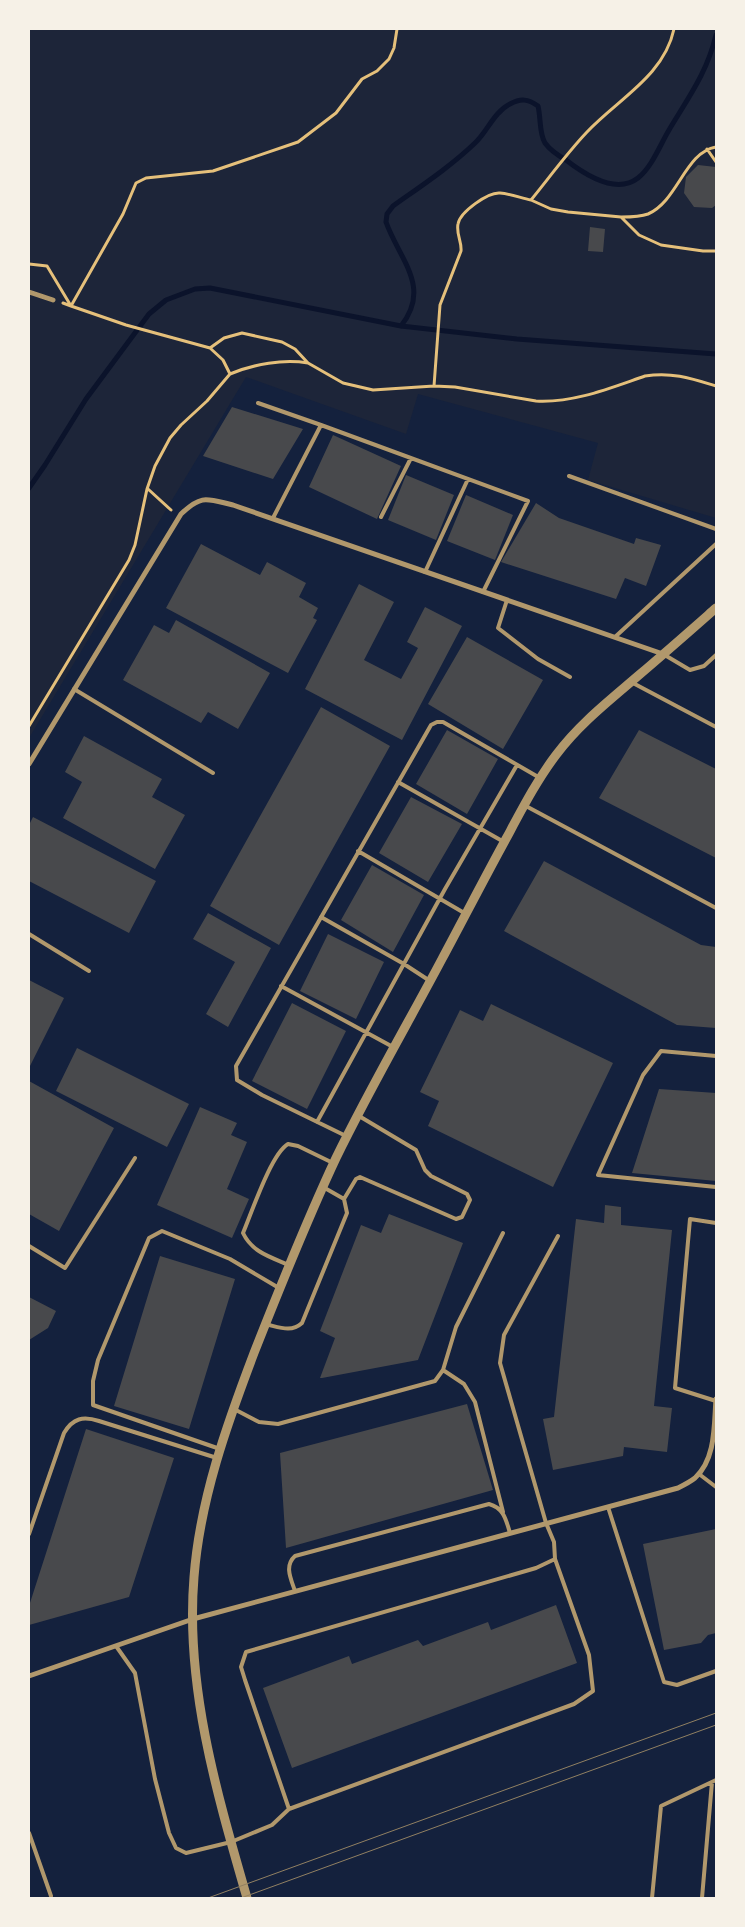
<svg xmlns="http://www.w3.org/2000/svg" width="745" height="1927" viewBox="0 0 745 1927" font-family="Signika,sans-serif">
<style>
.green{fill:#1d2539}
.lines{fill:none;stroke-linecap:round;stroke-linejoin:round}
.stream{stroke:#0b132b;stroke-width:5}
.building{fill:#48494c}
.path{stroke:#e5c07b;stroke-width:3}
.service{stroke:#b1986c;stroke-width:4}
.minor{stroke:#b1986c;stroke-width:5}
.tertiary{stroke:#b1986c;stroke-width:9}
.tram{stroke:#918062;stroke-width:1}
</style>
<rect width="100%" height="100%" fill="#14213d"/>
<path class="green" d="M 29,29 L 716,29 L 716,518 L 588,480 L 598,443 L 418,394 L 406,434 L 246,377 L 29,738 Z"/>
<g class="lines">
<path class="stream" d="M 401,326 C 432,287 399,259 386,222 L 387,214 L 393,206 C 421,186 450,167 475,143 C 487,132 494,112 510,104 C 521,98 528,99 538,106 C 541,118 539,133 545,143 C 550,150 559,156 566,160 C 584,174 616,195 638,178 C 652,167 660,145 669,130 C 688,98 707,73 716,35
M 29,488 L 45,465 L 86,399 L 149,314 L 166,300 L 195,289 L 210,288 L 401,326 L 517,339 L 716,354"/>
</g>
<path class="building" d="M 698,165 L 716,167 L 716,205 L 712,208 L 694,207 L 684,193 L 686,177 Z
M 590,227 L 605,229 L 603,252 L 588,251 Z
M 232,407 L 303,429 L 273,479 L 203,456 Z
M 333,435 L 401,466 L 377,519 L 309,487 Z
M 406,475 L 454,495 L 436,540 L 388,520 Z
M 466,495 L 513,515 L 495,560 L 447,541 Z
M 536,503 L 559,518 L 634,544 L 636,538 L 661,545 L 646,586 L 625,578 L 616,599 L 501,562 Z
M 201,544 L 260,575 L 267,562 L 306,583 L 299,597 L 318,608 L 313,618 L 317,620 L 288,673 L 166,608 Z
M 359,584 L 394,602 L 364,660 L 401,679 L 418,648 L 407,642 L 425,607 L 462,626 L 402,740 L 305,689 Z
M 176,620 L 270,673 L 238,729 L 208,712 L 201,723 L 123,680 L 154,625 L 169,633 Z
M 467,637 L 543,680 L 503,749 L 428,704 Z
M 321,707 L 390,746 L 279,945 L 210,906 Z
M 447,730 L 498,759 L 467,814 L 416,784 Z
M 639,730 L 716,769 L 716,858 L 599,798 Z
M 84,736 L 162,779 L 152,797 L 185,815 L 155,869 L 63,818 L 82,782 L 65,772 Z
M 411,797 L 462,824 L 428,882 L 379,853 Z
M 33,817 L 156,881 L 129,933 L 29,881 L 29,825 Z
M 544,861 L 701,945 L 716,947 L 716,1028 L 677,1025 L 504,931 Z
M 372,865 L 424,895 L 393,952 L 341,920 Z
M 208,913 L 271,948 L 228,1027 L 206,1014 L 235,962 L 193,939 Z
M 328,934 L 384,962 L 356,1019 L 300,991 Z
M 29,980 L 64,998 L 29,1068 Z
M 292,1003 L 346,1031 L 307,1109 L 252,1081 Z
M 491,1004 L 613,1063 L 553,1187 L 428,1126 L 439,1101 L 420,1092 L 460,1010 L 483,1021 Z
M 77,1048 L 189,1104 L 167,1147 L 56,1091 Z
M 29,1081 L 114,1128 L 59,1231 L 29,1214 Z
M 659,1089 L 716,1093 L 716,1181 L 632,1173 Z
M 200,1107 L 237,1123 L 231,1135 L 247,1142 L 227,1189 L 249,1199 L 232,1238 L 157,1205 Z
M 605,1205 L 621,1207 L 621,1225 L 672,1230 L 654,1406 L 672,1408 L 667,1452 L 624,1447 L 623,1456 L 553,1470 L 543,1419 L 554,1417 L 576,1219 L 604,1223 Z
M 389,1214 L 463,1243 L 418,1360 L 322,1378 L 320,1378 L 335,1338 L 320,1331 L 361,1225 L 381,1233 Z
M 160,1256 L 235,1279 L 189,1429 L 114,1406 Z
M 29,1297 L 56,1311 L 48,1328 L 29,1340 Z
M 467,1404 L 493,1490 L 286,1548 L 280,1453 Z
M 86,1429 L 174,1458 L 129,1597 L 29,1625 L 29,1606 Z
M 716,1529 L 716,1633 L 708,1635 L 701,1643 L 664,1650 L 643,1544 Z
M 556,1605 L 577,1663 L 292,1768 L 263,1688 L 349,1656 L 352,1664 L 418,1640 L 423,1646 L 488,1622 L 491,1630 Z"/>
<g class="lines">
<path class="path" d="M 674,29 C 664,76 618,99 587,132 C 567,153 549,178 531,200 L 551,209 L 568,212 L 621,217 L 639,235 L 661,245 L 703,251 L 716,251
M 707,149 L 716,162
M 621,217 C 630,217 640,217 648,214 C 678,201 685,152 716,147
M 29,264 L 47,266 L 71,306 L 126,325 L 210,348 L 223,360 L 230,374 L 207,401 L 181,425 L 170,438 L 155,466 L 147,489 L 135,545 L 129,560 L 29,726
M 63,303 L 71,306 L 123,214 L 136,183 L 146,178 L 213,171 L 298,142 L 336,113 L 362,79 L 377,71 L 389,59 L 394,48 L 397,29
M 210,348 L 224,338 L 242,333 L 282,342 L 295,349 L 308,363 C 283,359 254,364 230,374
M 308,363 L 343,383 L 373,390 L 434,386 L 455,387 L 536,401 C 574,403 610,388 645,376 C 672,372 690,378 716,386
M 434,386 L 440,305 L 461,251 C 462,242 456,234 458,224 C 460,212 488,192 500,193 C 511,194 521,198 531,200
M 148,489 L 171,510"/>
<path class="service" d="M 258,403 L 321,425 L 273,518
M 321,425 L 528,501 L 483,592
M 569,476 L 716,529
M 381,517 L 411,458
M 425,572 L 468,479
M 507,600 L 498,628 L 538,659 L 570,677
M 615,637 L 716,544
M 663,654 L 690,670 L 704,666 L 716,655
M 631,682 L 716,727
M 74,689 L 213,773
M 398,782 L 504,842
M 524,805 L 716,908
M 358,851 L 466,914
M 321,917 L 404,964 L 430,981
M 29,934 L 89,971
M 281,986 L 393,1047
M 716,1056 L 661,1051 L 643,1075 L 598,1175 L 716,1187
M 317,1122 L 445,889 L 517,765
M 346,1136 L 262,1095 L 237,1080 L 236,1066 L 431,725 L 437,722 L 443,722 L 540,778
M 344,1199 L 356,1179 L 360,1177 L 456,1219 L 462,1217 L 470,1200 L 467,1194 L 431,1176 L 425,1170 L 416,1150 L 359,1116
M 29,1246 L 65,1268 L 135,1158
M 289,1265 C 270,1257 252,1252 243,1233 C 252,1212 271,1154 288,1144 L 298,1146 L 333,1163
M 265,1324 C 279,1327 291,1333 302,1323 L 347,1213 L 344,1199 L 323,1187
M 443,1370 L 464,1384 L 475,1402 L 503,1512
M 716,1401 L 675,1388 L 690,1219 L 716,1223
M 234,1409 L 259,1422 L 278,1424 L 435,1381 L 443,1370 L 456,1327 L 503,1233
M 220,1449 L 93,1405 L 93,1381 L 98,1360 L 149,1238 L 162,1231 L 230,1259 L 279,1288
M 699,1474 L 716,1487
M 608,1507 L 664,1682 L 677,1685 L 716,1671
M 29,1534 L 64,1433 C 73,1418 83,1416 99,1421 L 217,1458
M 295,1591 C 291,1579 284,1566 295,1556 L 489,1504 C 504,1508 506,1520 510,1533
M 116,1646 L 135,1673 L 155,1779 L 169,1833 L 176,1848 L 186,1853 L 231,1842 L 272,1825 L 289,1809 L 245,1680 L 241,1667 L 246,1652 L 536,1568 L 555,1559 L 554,1542 L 546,1523 L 500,1363 L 504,1335 L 558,1236
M 289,1809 L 574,1704 L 593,1691 L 589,1655 L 555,1559
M 29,1833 L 51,1896
M 652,1898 L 661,1806 L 716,1780
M 702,1898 L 712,1782"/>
<path class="minor" d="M 29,292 L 53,300
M 29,764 L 181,514 C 202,494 207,499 233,505 L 663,654
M 29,1676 L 193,1619 L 678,1488 C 684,1485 690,1482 695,1478 C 716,1459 714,1425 716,1399"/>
<path class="tertiary" d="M 247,1898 C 217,1794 185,1686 194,1577 C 200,1499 227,1424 254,1353 C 280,1287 306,1222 336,1158 C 369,1090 407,1025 442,959 C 464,918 485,877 507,837 C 522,809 537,780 556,755 C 579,724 610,700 639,675 C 665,653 691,630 716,608"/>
<path class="tram" d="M 208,1898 L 716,1713
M 241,1898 L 716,1725"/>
</g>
<rect width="745" height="1927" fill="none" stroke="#f6f1e7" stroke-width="60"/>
</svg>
